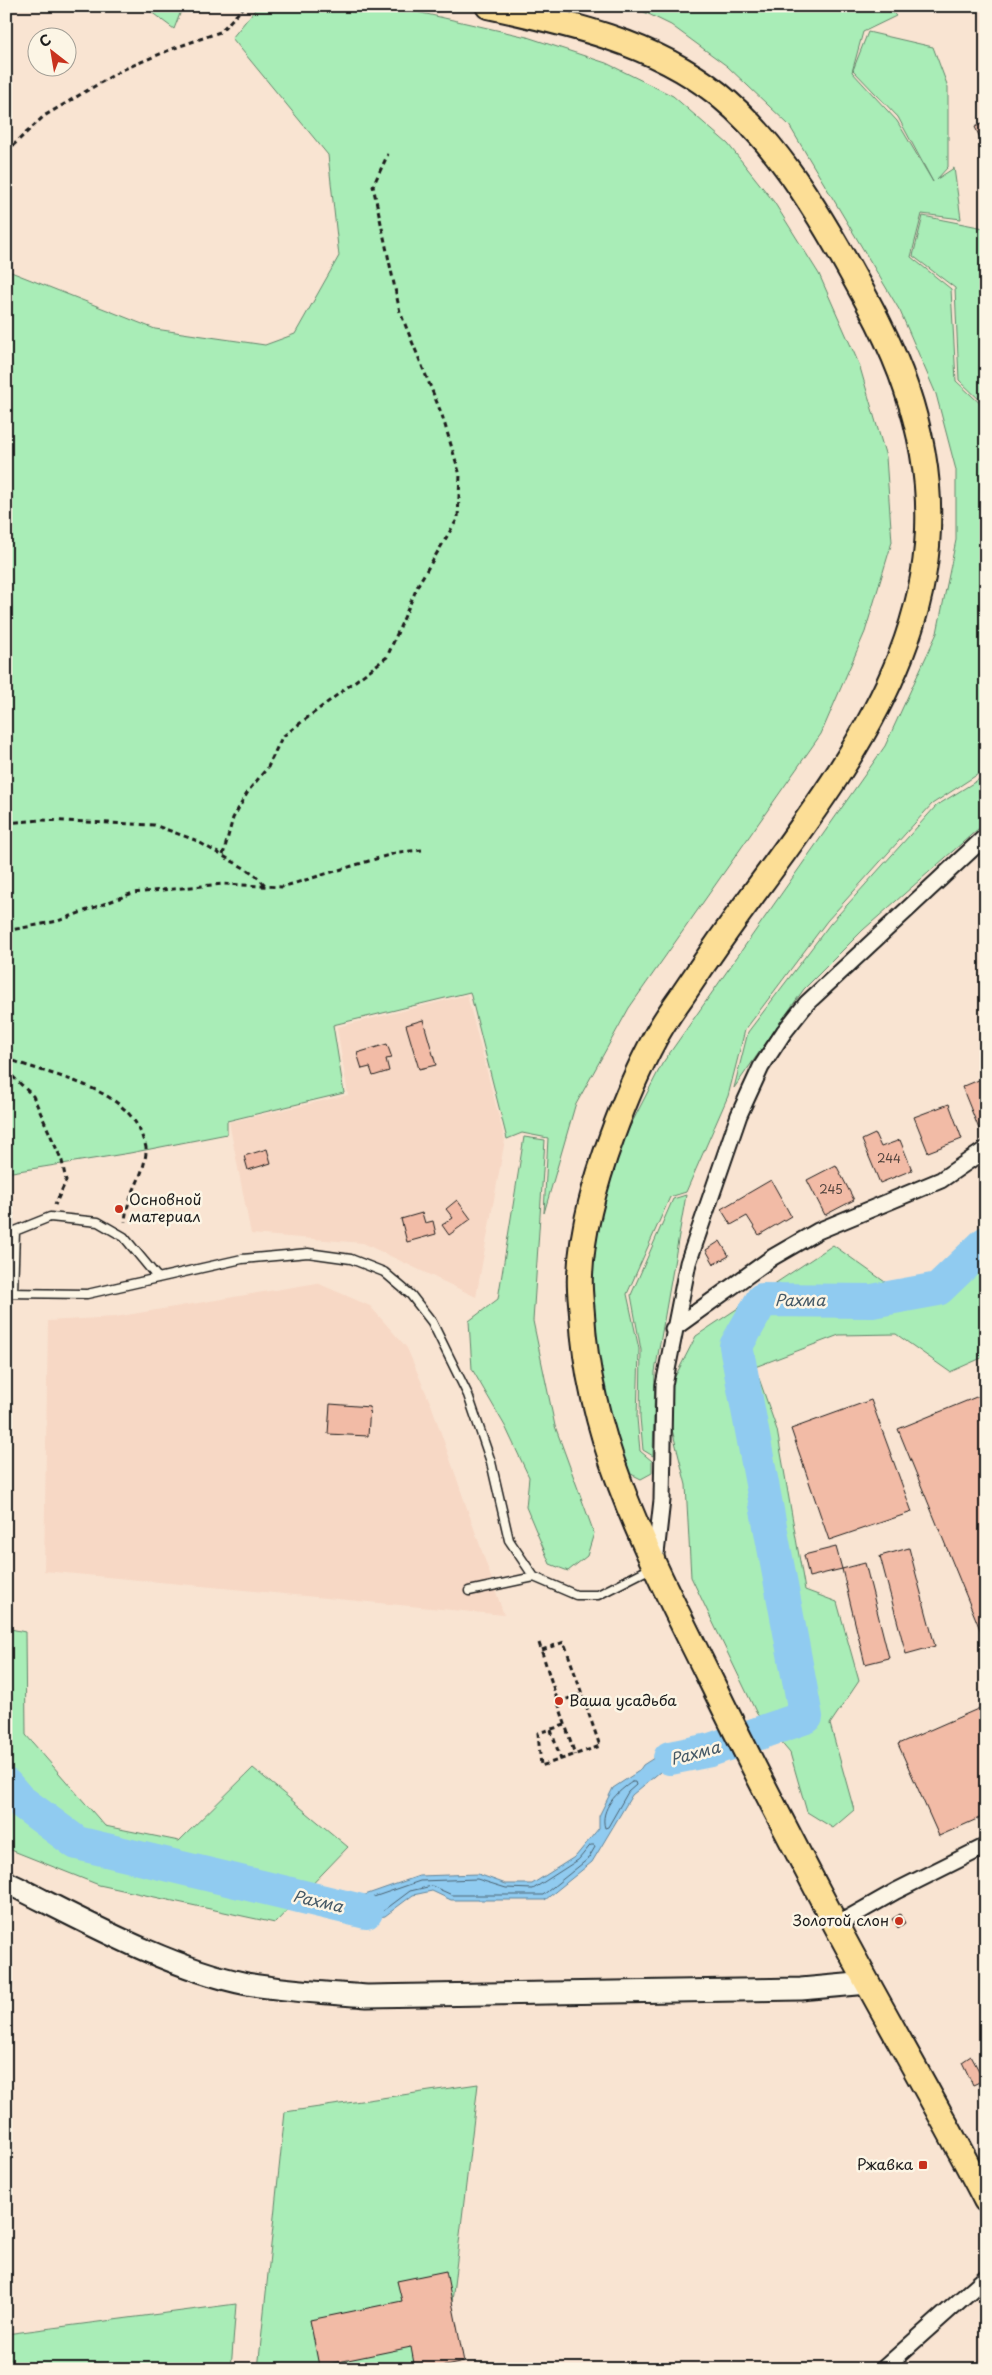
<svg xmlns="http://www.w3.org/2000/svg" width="992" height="2375" viewBox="0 0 992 2375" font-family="'Playpen Sans',sans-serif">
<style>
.built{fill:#f7d8c5}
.green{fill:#a9edb7;stroke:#62846a}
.water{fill:#90cbf0;stroke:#62859b}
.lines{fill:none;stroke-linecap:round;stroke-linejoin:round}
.shore{stroke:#4a6271;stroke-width:1}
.river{stroke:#90cbf0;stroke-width:34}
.building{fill:#f2bba6;stroke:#1c1c1c}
.lane-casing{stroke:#1c1c1c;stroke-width:11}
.street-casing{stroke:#1c1c1c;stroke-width:19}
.secondary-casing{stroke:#1c1c1c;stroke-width:25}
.primary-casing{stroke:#1c1c1c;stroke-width:28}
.path{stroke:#1c1c1c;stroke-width:3;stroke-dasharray:5 4;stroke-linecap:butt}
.lane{stroke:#fcf5e5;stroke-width:8}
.street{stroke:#fcf5e5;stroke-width:15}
.secondary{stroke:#fcf5e5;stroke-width:21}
.primary{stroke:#fcde96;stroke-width:24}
.poi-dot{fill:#c8321e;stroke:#fcf5e5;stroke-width:2}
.labels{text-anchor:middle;stroke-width:5;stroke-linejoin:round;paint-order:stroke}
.number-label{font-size:12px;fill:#52443e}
.poi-label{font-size:15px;fill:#1c1c1c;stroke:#fcf5e5;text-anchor:start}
.water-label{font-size:16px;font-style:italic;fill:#455966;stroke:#fcf5e5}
</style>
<rect width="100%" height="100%" fill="#f9e4d2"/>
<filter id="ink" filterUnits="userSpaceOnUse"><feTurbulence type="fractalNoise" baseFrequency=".02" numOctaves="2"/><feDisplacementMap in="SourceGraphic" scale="10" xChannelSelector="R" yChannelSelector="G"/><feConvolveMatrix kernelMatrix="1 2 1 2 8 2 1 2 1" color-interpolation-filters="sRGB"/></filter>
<g filter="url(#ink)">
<path class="built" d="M 467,995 L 505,1140 L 476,1297 L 363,1243 L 251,1234 L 229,1122 L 348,1095 L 337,1027 Z
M 317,1283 L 370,1306 L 407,1348 L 432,1407 L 504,1615 L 44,1571 L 48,1321 L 115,1317 Z"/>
<path class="green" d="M 143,6 L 183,6 L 174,29 Z
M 258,6 L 386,6 L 431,15 L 527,37 L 606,63 L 673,96 L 728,144 L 774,202 L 819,274 L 859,364 L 886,457 L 892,542 L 865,632 L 821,734 L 629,1008 L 575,1106 L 544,1213 L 548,1138 L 522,1133 L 507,1139 L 470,992 L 333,1025 L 344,1093 L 227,1121 L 227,1134 L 130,1153 L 6,1173 L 6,270 L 155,329 L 265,345 L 295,334 L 339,256 L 328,155 L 232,38 Z
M 632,6 L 887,6 L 896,16 L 863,32 L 852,72 L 897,121 L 933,182 L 898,117 L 853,70 L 868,32 L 933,47 L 948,87 L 948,167 L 937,179 L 954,168 L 961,219 L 922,214 L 911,257 L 951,289 L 956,381 L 986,409 L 986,769 L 932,804 L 827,921 L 745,1030 L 728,1096 L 686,1192 L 670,1197 L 627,1294 L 639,1349 L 637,1418 L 640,1451 L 652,1461 L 652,1473 L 641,1479 L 627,1472 L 597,1376 L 589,1294 L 596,1217 L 620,1146 L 662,1064 L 885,746 L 937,633 L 956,540 L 956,470 L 936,394 L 900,311 L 789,125 L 727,66 L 671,25 Z
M 923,216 L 984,228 L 986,226 L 986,406 L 959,380 L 955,288 L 913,256 Z
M 986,775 L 986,822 L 863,930 L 804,989 L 734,1088 L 748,1032 L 830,924 L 936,806 Z
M 524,1137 L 545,1140 L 533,1321 L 555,1426 L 594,1533 L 587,1556 L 568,1571 L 550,1564 L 526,1507 L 529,1477 L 505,1426 L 472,1369 L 469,1321 L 498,1299 Z
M 686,1195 L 655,1372 L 653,1456 L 643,1450 L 640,1417 L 641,1350 L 631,1295 L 673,1199 Z
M 986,1223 L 986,1356 L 950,1372 L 896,1334 L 839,1335 L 755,1367 L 777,1430 L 805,1590 L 837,1602 L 859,1681 L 830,1724 L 854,1810 L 833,1828 L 807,1812 L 790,1753 L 757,1714 L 691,1577 L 686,1485 L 664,1398 L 696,1336 L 833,1245 L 916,1304 Z
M 6,1628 L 25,1632 L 26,1735 L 105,1826 L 179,1841 L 253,1768 L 348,1847 L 275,1923 L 99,1885 L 6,1848 Z
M 478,2084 L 444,2369 L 258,2369 L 285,2112 Z
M 236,2304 L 231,2369 L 6,2369 L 6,2334 Z"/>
<path class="water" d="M 712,1741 L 719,1756 L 666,1767 L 632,1795 L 592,1862 L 545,1900 L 451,1900 L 432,1891 L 413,1895 L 385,1916 L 364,1920 L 321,1912 L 321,1892 L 365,1895 L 419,1876 L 478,1874 L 506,1884 L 532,1884 L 576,1856 L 599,1828 L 599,1816 L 613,1788 L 639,1771 L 643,1765 L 671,1747 L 699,1746 Z"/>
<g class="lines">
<path class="shore" d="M 673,1752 L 692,1752 L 694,1754 L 692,1756 L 664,1761 L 664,1758 Z
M 632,1782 L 635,1782 L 636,1785 L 628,1792 L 608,1827 L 605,1828 C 599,1809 618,1791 632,1782 Z
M 591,1845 L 594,1845 L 595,1847 L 588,1859 L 543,1895 L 452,1895 L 432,1886 L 410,1891 L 382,1912 L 364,1915 L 326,1907 L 328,1898 L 365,1900 L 420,1881 L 477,1879 L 506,1888 L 533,1889 L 578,1860 Z"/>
<path class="river" d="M 670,1758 L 710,1750 L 806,1717 L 736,1346 L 762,1300 L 872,1301 L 938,1289 L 986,1243
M 6,1785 L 19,1800 L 77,1843 L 366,1912"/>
</g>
<path class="building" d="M 986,122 L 986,151 L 975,127 Z
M 423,1020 L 436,1065 L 419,1069 L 406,1025 Z
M 387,1044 L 392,1058 L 386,1059 L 389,1071 L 373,1076 L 370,1067 L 362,1069 L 357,1053 Z
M 986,1077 L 986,1126 L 979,1129 L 962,1087 Z
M 949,1104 L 962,1139 L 928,1152 L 914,1117 Z
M 875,1134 L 881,1147 L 900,1140 L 912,1170 L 880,1183 L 862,1140 Z
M 267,1149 L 271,1163 L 248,1170 L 244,1156 Z
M 836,1165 L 854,1200 L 825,1215 L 807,1180 Z
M 771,1180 L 791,1216 L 759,1235 L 747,1216 L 731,1225 L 721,1209 Z
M 457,1200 L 471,1219 L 449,1235 L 442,1225 L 453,1218 L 446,1209 Z
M 6,1213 L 13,1213 L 13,1227 L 6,1227 Z
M 422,1213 L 425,1223 L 433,1221 L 436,1234 L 407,1242 L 401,1219 Z
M 720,1241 L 729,1256 L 714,1264 L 706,1250 Z
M 986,1393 L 986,1644 L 898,1429 Z
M 871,1400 L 912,1512 L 829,1540 L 791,1429 Z
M 330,1404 L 370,1407 L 368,1436 L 328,1434 Z
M 836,1547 L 842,1569 L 809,1577 L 804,1555 Z
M 909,1548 L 935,1646 L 906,1654 L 880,1556 Z
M 865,1563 L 889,1658 L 865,1664 L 842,1569 Z
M 980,1708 L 986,1719 L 986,1815 L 939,1836 L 898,1744 Z
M 900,1914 L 905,1923 L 898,1928 L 892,1919 Z
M 971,2056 L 984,2080 L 973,2085 L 962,2062 Z
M 446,2271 L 464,2362 L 431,2369 L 415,2369 L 411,2347 L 319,2366 L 310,2320 L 402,2301 L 397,2281 Z"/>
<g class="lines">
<g class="lane-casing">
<path id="lane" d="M 6,1293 L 87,1294 L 242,1259 L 308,1253 L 351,1259 L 384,1272 L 411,1295 L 432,1322 L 468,1395 L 491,1462 L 509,1540 L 534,1577 L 576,1595 L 598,1595 L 653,1567
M 13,1293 L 15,1231 L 50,1217 L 98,1222 L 124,1237 L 158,1278
M 469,1591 L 534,1577"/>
</g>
<g class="street-casing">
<path id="street" d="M 673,1329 L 773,1257 L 818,1231 L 941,1180 L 986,1149
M 655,1563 L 662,1500 L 664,1385 L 688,1263 L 739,1115 L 761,1067 L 784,1032 L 807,1003 L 986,836
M 836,1925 L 896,1891 L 986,1846
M 883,2369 L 986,2277"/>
</g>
<g class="secondary-casing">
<path id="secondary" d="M 6,1882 C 79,1918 167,1968 247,1984 C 287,1991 327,1993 367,1996 L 801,1989 L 868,1983"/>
</g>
<g class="primary-casing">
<path id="primary" d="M 488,6 C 567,23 653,42 718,94 C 772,138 810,199 844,259 C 867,300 891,343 906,388 C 975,591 872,733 757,889 C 731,924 706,960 682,996 C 672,1010 662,1024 654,1040 C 637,1071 624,1103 612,1136 C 596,1180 582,1227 580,1275 C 579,1288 581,1301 582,1314 C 589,1447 653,1563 711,1681 C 751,1763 793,1844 836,1925 C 885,2017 938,2107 986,2200"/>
</g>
<path class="path" d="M 6,152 L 44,116 L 122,70 L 172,49 L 220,32 L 245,6
M 6,823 L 42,820 L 154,825 L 195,840 L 253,873 L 266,886
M 223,855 L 233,818 L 249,790 L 268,767 L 282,737 L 387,657 L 419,583 L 458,518 L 460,475 L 442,415 L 400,312 L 373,186 L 388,154
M 6,931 L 58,921 L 133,893 L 222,884 L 282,887 L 399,852 L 422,850
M 6,1058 C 51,1077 127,1085 143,1139 C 145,1143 147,1149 146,1153 C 143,1180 127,1194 125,1222
M 6,1070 L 33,1096 L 62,1161 L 66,1181 L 55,1205
M 539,1643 L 575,1755
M 542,1650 L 564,1642 L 600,1746 L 541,1766 L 538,1733 L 565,1725
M 558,1702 L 582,1694
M 551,1730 L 561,1760"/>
<use href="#lane" class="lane"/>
<use href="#street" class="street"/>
<use href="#secondary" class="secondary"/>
<use href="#primary" class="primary"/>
</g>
</g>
<g class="poi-dot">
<circle cx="119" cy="1209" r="5"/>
<circle cx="559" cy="1701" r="5"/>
<circle cx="899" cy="1921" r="5"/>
<rect x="918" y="2160" width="10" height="10" rx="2.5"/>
</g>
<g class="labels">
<g class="number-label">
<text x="889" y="1163">244</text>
<text x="831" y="1194">245</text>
</g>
<g class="poi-label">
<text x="129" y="1205">Основной<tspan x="129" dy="17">материал</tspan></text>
<text x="569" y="1706">Ваша усадьба</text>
<text x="889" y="1926" text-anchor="end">Золотой слон</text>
<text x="913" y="2170" text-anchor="end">Ржавка</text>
</g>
<g class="water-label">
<text x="800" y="1306">Рахма</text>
<text transform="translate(695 1753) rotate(-15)" y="6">Рахма</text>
<text transform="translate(318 1901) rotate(13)" y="6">Рахма</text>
</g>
</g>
<rect width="992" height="2375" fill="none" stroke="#fcf5e5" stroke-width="25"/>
<rect x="12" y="12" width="967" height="2350" fill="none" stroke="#1c1c1c" stroke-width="2" filter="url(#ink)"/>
<g transform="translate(52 52) rotate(329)"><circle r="24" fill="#fcf5e5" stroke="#a29e95"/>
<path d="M0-4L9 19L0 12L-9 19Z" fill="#c8321e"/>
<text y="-8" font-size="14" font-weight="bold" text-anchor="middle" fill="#1c1c1c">С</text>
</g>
</svg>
